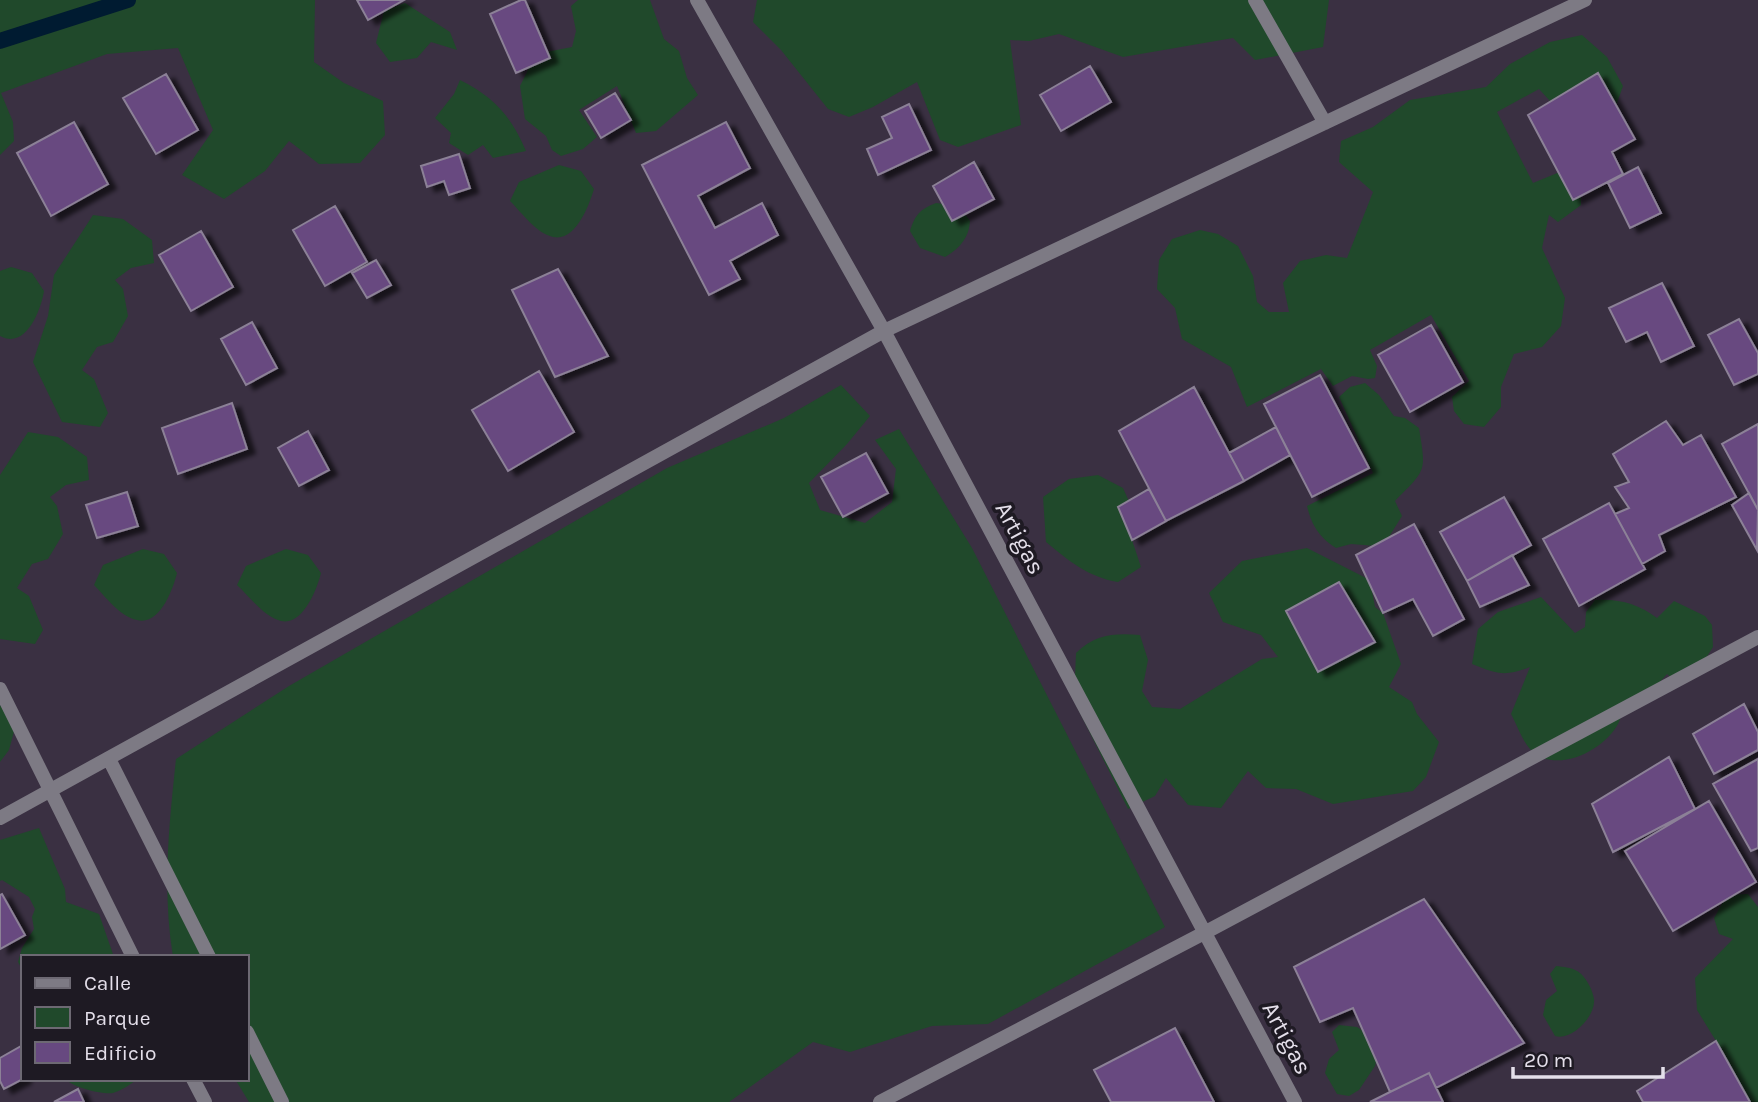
<svg xmlns="http://www.w3.org/2000/svg" width="1758" height="1102" viewBox="0 0 1758 1102" font-family="Karla,sans-serif">
<style>
.green{fill:#20492b}
.lines{fill:none;stroke-linecap:round;stroke-linejoin:round}
.stream{stroke:#001b31;stroke-width:16}
.building{fill:#674980;stroke:#8c8197;stroke-width:2;filter:url(#shadow)}
.minor{stroke:#7d7a84;stroke-width:14}
.labels{text-anchor:middle;stroke-width:7;stroke-linejoin:round;paint-order:stroke}
.street-label{font-size:24px;fill:#e4dfea;stroke:#1e1a23}
</style>
<defs>
<filter id="shadow"><feDropShadow dx="8" dy="4.5" stdDeviation="2" flood-color="#0009"/></filter>
</defs>
<rect width="100%" height="100%" fill="#3a3042"/>
<path class="green" d="M 0,0 L 315,0 L 314,62 L 344,83 L 383,101 L 385,135 L 360,163 L 319,164 L 289,141 L 265,171 L 224,199 L 182,175 L 213,130 L 178,48 L 107,54 L 1,93 L 13,122 L 14,141 L 0,155 Z
M 578,0 L 650,0 L 664,39 L 679,51 L 687,78 L 698,95 L 656,131 L 636,133 L 617,86 L 579,110 L 597,137 L 583,149 L 561,156 L 552,150 L 546,136 L 525,119 L 520,86 L 536,54 L 572,47 L 576,31 L 571,6 Z
M 757,0 L 1329,0 L 1323,47 L 1255,60 L 1233,38 L 1123,57 L 1059,34 L 1029,41 L 1010,40 L 1021,125 L 958,147 L 940,140 L 917,82 L 873,107 L 849,117 L 828,109 L 781,50 L 753,22 Z
M 405,3 L 450,32 L 457,50 L 431,42 L 417,58 L 390,62 L 376,43 L 384,11 Z
M 1582,35 L 1607,57 L 1623,86 L 1613,114 L 1561,113 L 1539,89 L 1497,112 L 1533,183 L 1567,169 L 1581,185 L 1581,205 L 1558,222 L 1549,215 L 1542,248 L 1565,298 L 1561,326 L 1542,347 L 1514,354 L 1501,387 L 1501,407 L 1484,427 L 1464,424 L 1454,411 L 1452,397 L 1469,381 L 1431,315 L 1370,350 L 1377,366 L 1375,378 L 1368,379 L 1352,376 L 1333,386 L 1321,369 L 1247,407 L 1231,367 L 1182,339 L 1175,308 L 1157,289 L 1159,260 L 1172,239 L 1200,230 L 1218,234 L 1238,246 L 1253,276 L 1257,302 L 1269,312 L 1289,312 L 1283,283 L 1300,261 L 1326,255 L 1347,258 L 1373,192 L 1339,162 L 1341,141 L 1373,127 L 1410,100 L 1486,87 L 1510,64 L 1550,42 Z
M 460,80 C 494,97 511,116 526,151 L 493,158 L 483,145 L 468,155 L 449,143 L 451,133 L 435,118 L 454,94 Z
M 559,165 L 581,171 L 594,189 C 589,205 576,242 553,237 C 536,233 522,213 510,201 L 519,182 Z
M 936,203 L 959,206 L 970,221 C 969,238 960,248 945,257 L 920,248 L 910,231 C 915,215 920,209 936,203 Z
M 93,215 L 123,219 L 152,240 L 154,263 L 131,268 L 115,280 L 123,289 L 128,316 L 113,342 L 97,347 L 82,370 L 94,379 L 108,413 L 100,427 L 62,422 L 33,362 L 48,316 L 54,275 Z
M 11,267 L 32,273 L 44,291 C 41,310 26,350 0,336 L 0,271 Z
M 1365,383 L 1379,395 L 1394,416 L 1405,418 L 1419,428 C 1426,472 1427,469 1395,501 L 1402,516 L 1387,540 L 1376,546 L 1351,544 L 1336,548 C 1319,537 1312,526 1307,506 L 1373,473 L 1339,397 L 1350,387 Z
M 841,385 L 870,416 L 847,444 L 809,483 L 820,510 L 865,523 L 892,502 L 896,469 L 875,440 L 899,429 L 972,548 L 1165,927 L 988,1024 L 932,1026 L 850,1052 L 813,1042 L 729,1102 L 249,1102 L 235,1079 L 247,1079 L 247,957 L 173,957 C 162,890 169,825 176,759 L 289,686 L 667,468 L 784,418 Z
M 28,432 L 58,437 L 87,457 L 89,480 L 66,485 L 50,497 L 57,506 L 63,534 L 48,559 L 32,564 L 17,588 L 29,596 L 43,630 L 35,644 L 0,639 L 0,475 Z
M 1098,475 L 1123,488 L 1136,517 L 1132,540 L 1141,567 L 1118,582 C 1088,577 1069,561 1046,542 L 1043,497 L 1069,479 Z
M 1307,548 L 1370,580 L 1375,607 L 1383,613 L 1401,664 L 1389,687 L 1412,702 L 1417,714 L 1439,742 L 1426,777 L 1413,791 L 1333,804 L 1296,789 L 1266,788 L 1248,771 L 1221,808 L 1188,805 L 1166,778 L 1155,796 L 1128,809 L 1074,701 L 1076,653 C 1095,634 1115,633 1140,635 L 1148,660 L 1142,691 L 1152,707 L 1180,709 L 1262,659 L 1278,657 L 1261,635 L 1223,622 L 1209,593 L 1242,561 Z
M 143,549 L 164,554 L 177,573 C 173,589 160,626 137,620 C 120,617 105,596 94,585 L 103,565 Z
M 286,549 L 308,555 L 321,573 C 317,589 303,626 281,621 C 264,617 249,596 237,585 L 246,566 Z
M 1541,597 L 1575,633 L 1585,627 L 1586,612 L 1595,600 C 1618,598 1639,604 1657,618 L 1674,601 L 1705,616 L 1712,625 L 1713,647 L 1704,661 L 1673,679 L 1667,674 L 1651,692 L 1623,706 C 1622,711 1621,718 1619,722 C 1606,750 1555,776 1530,749 C 1522,740 1517,725 1511,714 L 1530,667 C 1505,677 1497,674 1472,664 L 1478,629 L 1498,612 Z
M 0,705 L 16,724 L 9,750 L 0,762 Z
M 39,828 L 65,889 L 66,902 L 99,914 L 114,957 L 23,957 L 23,971 L 18,962 L 22,948 L 34,929 L 32,917 L 35,909 L 29,897 L 2,880 L 0,881 L 0,840 Z
M 1748,894 L 1758,907 L 1758,1102 L 1729,1102 L 1716,1041 L 1697,1010 L 1695,978 L 1733,939 L 1719,934 L 1714,918 L 1727,895 Z
M 1556,966 C 1563,967 1571,967 1577,971 C 1585,975 1593,990 1594,999 C 1596,1016 1572,1041 1555,1036 L 1543,1015 L 1546,1000 L 1557,991 L 1550,974 Z
M 1339,1025 L 1357,1027 L 1366,1033 L 1377,1057 L 1375,1066 L 1359,1090 L 1349,1096 L 1337,1094 L 1325,1073 L 1329,1059 L 1339,1050 L 1332,1032 Z
M 66,1079 L 137,1079 C 132,1084 120,1091 113,1093 C 103,1095 71,1087 66,1079 Z"/>
<g class="lines">
<path class="stream" d="M 0,41 L 128,0"/>
</g>
<path class="building" d="M 357,0 L 404,0 L 368,20 Z
M 521,0 L 525,0 L 550,58 L 516,73 L 490,14 Z
M 1090,66 L 1111,102 L 1061,131 L 1040,95 Z
M 1598,73 L 1635,139 L 1612,152 L 1623,174 L 1573,200 L 1528,115 Z
M 166,74 L 198,130 L 156,154 L 123,98 Z
M 615,93 L 631,120 L 601,138 L 585,111 Z
M 909,104 L 931,150 L 878,175 L 867,149 L 892,138 L 882,117 Z
M 74,122 L 108,184 L 51,216 L 17,153 Z
M 726,122 L 750,168 L 698,196 L 715,228 L 762,203 L 778,235 L 730,261 L 740,279 L 709,295 L 642,165 Z
M 459,154 L 470,188 L 449,195 L 444,181 L 427,187 L 421,166 Z
M 974,162 L 994,199 L 952,221 L 933,186 Z
M 1638,167 L 1661,213 L 1630,228 L 1608,183 Z
M 335,206 L 367,262 L 325,286 L 293,230 Z
M 201,231 L 233,287 L 191,311 L 159,255 Z
M 376,260 L 391,285 L 367,298 L 352,273 Z
M 558,269 L 608,356 L 555,377 L 512,290 Z
M 1662,283 L 1694,346 L 1661,362 L 1647,332 L 1626,342 L 1609,308 Z
M 1739,319 L 1758,353 L 1758,374 L 1734,385 L 1708,335 Z
M 252,322 L 277,368 L 246,385 L 221,339 Z
M 1431,325 L 1463,382 L 1410,412 L 1378,355 Z
M 539,371 L 574,432 L 508,471 L 472,410 Z
M 1320,375 L 1369,468 L 1312,497 L 1264,404 Z
M 1194,387 L 1244,481 L 1166,521 L 1119,431 Z
M 232,403 L 247,449 L 178,474 L 162,428 Z
M 1666,421 L 1683,445 L 1701,435 L 1736,497 L 1659,535 L 1665,551 L 1642,564 L 1615,514 L 1629,508 L 1615,487 L 1629,482 L 1613,454 Z
M 1758,424 L 1758,510 L 1722,444 Z
M 1276,427 L 1290,455 L 1244,481 L 1229,453 Z
M 308,431 L 329,470 L 299,486 L 278,448 Z
M 866,453 L 888,493 L 843,517 L 821,477 Z
M 1149,489 L 1166,521 L 1132,540 L 1118,507 Z
M 127,492 L 138,526 L 97,538 L 86,505 Z
M 1749,493 L 1758,510 L 1757,550 L 1732,505 Z
M 1504,497 L 1531,545 L 1467,581 L 1440,532 Z
M 1609,503 L 1645,569 L 1579,606 L 1543,539 Z
M 1414,524 L 1464,619 L 1433,636 L 1413,599 L 1383,613 L 1356,555 Z
M 1512,555 L 1529,585 L 1480,607 L 1467,581 Z
M 1339,582 L 1375,642 L 1318,672 L 1286,611 Z
M 1744,704 L 1758,732 L 1758,750 L 1714,774 L 1693,734 Z
M 1669,757 L 1695,809 L 1613,852 L 1592,804 Z
M 1758,759 L 1758,848 L 1751,851 L 1713,784 Z
M 1709,801 L 1756,882 L 1673,931 L 1625,851 Z
M 2,894 L 25,935 L 0,949 L 0,895 Z
M 1424,899 L 1524,1043 L 1436,1088 L 1429,1073 L 1390,1092 L 1353,1008 L 1320,1022 L 1294,967 Z
M 1175,1028 L 1214,1102 L 1111,1102 L 1094,1070 Z
M 1716,1041 L 1750,1102 L 1643,1102 L 1637,1091 Z
M 23,1045 L 23,1079 L 4,1089 L 0,1081 L 0,1058 Z
M 1429,1073 L 1443,1102 L 1370,1102 L 1390,1092 Z
M 78,1089 L 84,1102 L 54,1102 Z"/>
<g class="lines">
<path class="minor" d="M 697,0 L 884,331 L 1295,1102
M 1255,0 L 1325,123
M 0,689 L 133,957
M 109,759 L 209,957
M 0,818 L 884,331 L 1585,0
M 247,1032 L 282,1102
M 193,1079 L 205,1102
M 880,1102 L 1206,932 L 1758,637"/>
</g>
<g class="labels">
<g class="street-label">
<text transform="translate(1020 538) rotate(62)" y="8">Artigas</text>
<text transform="translate(1287 1038) rotate(62)" y="8">Artigas</text>
</g>
</g>
<rect x="21" y="955" width="228" height="126" fill="#1e1a23" stroke="#6d6973" stroke-width="2"/>
<rect x="35" y="978" width="35" height="10" fill="#7d7a84" stroke="#6d6973" stroke-width="2"/>
<text x="84" y="990" font-size="21" fill="#e4dfea">Calle</text>
<rect x="35" y="1007" width="35" height="21" fill="#20492b" stroke="#6d6973" stroke-width="2"/>
<text x="84" y="1025" font-size="21" fill="#e4dfea">Parque</text>
<rect x="35" y="1042" width="35" height="21" fill="#674980" stroke="#6d6973" stroke-width="2"/>
<text x="84" y="1060" font-size="21" fill="#e4dfea">Edificio</text>
<path d="M1513 1067v10h150v-10" fill="none" stroke="#e4dfea" stroke-width="3.5"/>
<text x="1524" y="1067" font-size="21" fill="#e4dfea" stroke="#1e1a23" stroke-width="5" paint-order="stroke">20 m</text>
</svg>
